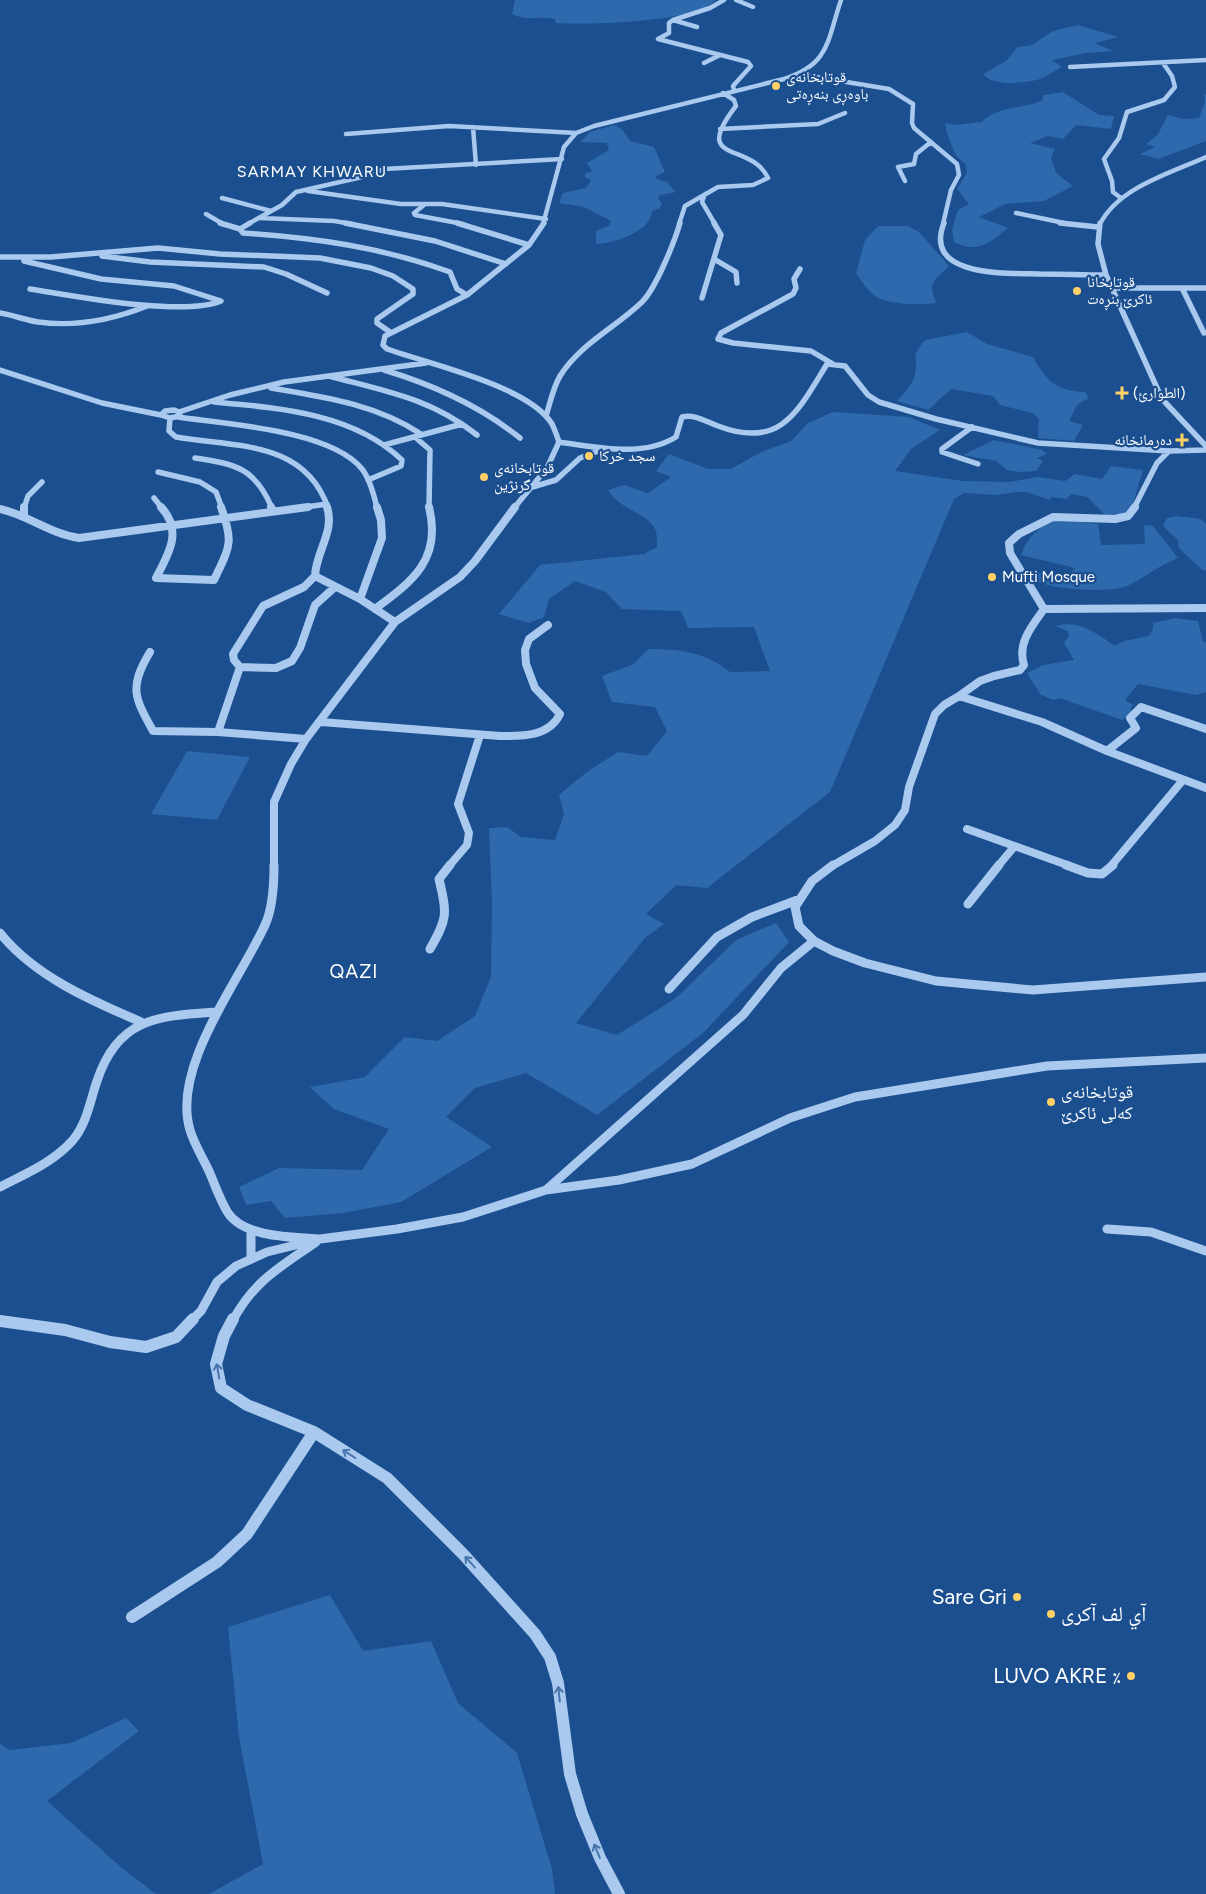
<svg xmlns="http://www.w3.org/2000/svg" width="1206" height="1894" viewBox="0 0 1206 1894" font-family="Figtree,'Noto Naskh Arabic',sans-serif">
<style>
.green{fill:#2e69ad}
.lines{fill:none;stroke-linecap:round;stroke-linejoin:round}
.minor-far4{stroke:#a9c9ee;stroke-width:4.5}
.minor-far3{stroke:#a9c9ee;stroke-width:5.5}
.minor-far2{stroke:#a9c9ee;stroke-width:8}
.minor-far1{stroke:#a9c9ee;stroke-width:9}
.minor{stroke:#a9c9ee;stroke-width:12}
.oneway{stroke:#4674ac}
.poi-dot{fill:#ffd166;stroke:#1b4f8f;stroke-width:2}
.labels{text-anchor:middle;stroke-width:4.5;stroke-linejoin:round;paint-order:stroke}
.far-poi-label{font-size:15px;fill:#fff;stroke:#1b4f8f;text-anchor:start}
.far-neighbourhood-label{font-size:16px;letter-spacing:1px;fill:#fff;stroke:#1b4f8f}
.poi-label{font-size:18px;fill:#fff;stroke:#1b4f8f;text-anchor:start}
.neighbourhood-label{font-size:19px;letter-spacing:1px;fill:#fff;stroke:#1b4f8f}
.near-poi-label{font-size:21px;fill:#fff;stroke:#1b4f8f;text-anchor:end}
</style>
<rect width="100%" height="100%" fill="#1b4f8f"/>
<path class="green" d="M 515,0 L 716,0 C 695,23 588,25 556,23 L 555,19 C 540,15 527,22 512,14 Z
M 1078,25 L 1118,37 L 1095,43 L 1113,51 L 1086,53 L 1052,60 L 1062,67 C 1054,71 1045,78 1037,80 C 1022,83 993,87 983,74 L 1006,61 L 1018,47 L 1032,45 L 1053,31 Z
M 1063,92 L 1099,115 L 1114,116 L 1111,129 L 1076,125 L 1063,139 L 1048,136 L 1030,143 L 1055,149 L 1051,158 L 1056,173 L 1073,186 L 1044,201 L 1005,204 L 979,217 L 1008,228 C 989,243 978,254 954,242 L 952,229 L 958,210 L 969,204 L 957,189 L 967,173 L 966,165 L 955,154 L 947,133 L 945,123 L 956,125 L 982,122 C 995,106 1025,109 1043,100 L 1043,95 Z
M 1204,94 L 1206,94 L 1206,141 L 1158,159 L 1140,154 L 1155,147 L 1146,144 L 1158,134 L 1168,115 L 1182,119 L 1199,118 L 1205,102 Z
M 614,125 L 622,129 L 630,141 L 654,147 L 665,172 L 656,176 L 657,179 L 667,182 L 676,192 L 660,195 L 658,198 L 662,204 L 660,208 L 652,211 C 651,232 614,243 596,244 L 596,231 L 610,225 L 611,221 L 584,207 L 559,203 L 563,193 L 586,188 L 591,180 L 585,177 L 585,174 L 592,171 L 587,163 L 609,150 L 607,143 L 580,142 L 590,132 Z
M 878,226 L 908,226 L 919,232 L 949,266 C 935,280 926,283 937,303 C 920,305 897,305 881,299 C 870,295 862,282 856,273 L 865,240 Z
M 967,332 L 987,344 L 1033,357 C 1046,381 1057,391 1085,392 L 1089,398 L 1077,405 L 1069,421 L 1083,425 L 1074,441 L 1038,438 L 1039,419 L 1032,413 L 1000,405 L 993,396 L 951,389 L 928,410 L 897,401 C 904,394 913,384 915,374 C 919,354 909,359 925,340 Z
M 833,412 L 909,417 L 940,430 L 911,449 L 895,471 L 963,481 L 1009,482 L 1038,477 L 1065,481 L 1075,474 L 1102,479 L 1111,466 L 1143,470 L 1133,504 L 1123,514 L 1106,516 L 1087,497 L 1071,494 L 1067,499 L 1051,497 L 1050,500 L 1027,492 L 1017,492 L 995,495 L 964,493 L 954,499 L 830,792 L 707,888 L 676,885 L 646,914 L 664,924 L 645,938 L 576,1023 L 617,1035 L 676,998 L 736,940 L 776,923 L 789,942 L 703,1033 L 597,1115 L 526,1073 L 475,1088 L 446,1117 L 492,1147 L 401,1202 L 343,1213 L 285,1218 L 271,1201 L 246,1205 L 239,1187 L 279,1168 L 362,1170 L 389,1129 L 334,1109 L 310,1087 L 365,1077 L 405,1037 L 437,1041 L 475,1016 L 491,977 L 492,905 L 489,828 L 507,827 L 521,837 L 555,840 L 564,814 L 559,795 L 587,772 L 618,752 L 647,756 L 667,731 L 655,707 L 612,702 L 602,676 L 634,664 L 648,649 C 679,649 706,652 730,672 L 770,671 L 754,627 L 688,628 L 681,611 L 622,609 L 606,592 L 575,581 L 549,599 L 544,617 L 529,623 L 499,614 L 540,565 L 644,554 L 657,547 C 657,542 657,535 656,531 C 648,512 619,510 608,490 L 624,485 L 648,493 L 671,477 L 656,471 L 669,454 L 708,469 L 731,469 L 761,452 L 791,441 L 808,423 Z
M 994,440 L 1042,450 L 1047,454 L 1037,458 L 1043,461 L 1036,471 L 1019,472 L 1007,470 L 996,461 L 963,455 Z
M 1177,516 L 1201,519 L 1206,524 L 1206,570 L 1202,570 L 1179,548 L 1178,540 L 1163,526 L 1167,518 Z
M 1056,519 L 1098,524 L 1101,545 L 1145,544 L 1144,525 L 1153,526 L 1178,558 C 1159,565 1145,578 1127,586 C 1112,593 1054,590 1039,582 C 1035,580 1031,576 1027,573 L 1033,571 L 1065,580 L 1075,568 L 1021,555 C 1027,537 1039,527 1056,519 Z
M 1175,618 L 1198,621 L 1203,642 L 1206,642 L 1206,692 L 1196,695 L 1138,684 L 1125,700 L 1133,705 L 1130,709 L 1133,711 L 1122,720 L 1060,698 L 1053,700 L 1040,694 L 1027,673 L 1043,665 L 1074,660 L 1064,643 L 1069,635 L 1068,631 L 1055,626 C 1078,619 1097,633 1115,646 L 1124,641 L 1149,636 L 1153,629 L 1153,623 Z
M 187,751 L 250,757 L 217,820 L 151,814 Z
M 330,1595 L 363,1651 L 431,1641 L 458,1703 L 517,1753 L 552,1869 L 555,1894 L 209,1894 L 263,1864 L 239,1737 L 228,1627 Z
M 126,1718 L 139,1731 L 47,1801 L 122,1868 L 156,1894 L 0,1894 L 0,1743 L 9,1750 L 71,1743 Z"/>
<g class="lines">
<path class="minor-far4" d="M 724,0 L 710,8 L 673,20 L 669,23 L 669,33 L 658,39 L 748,62 L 751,66 L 733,86 L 734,90
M 736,0 L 753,7
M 673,20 L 697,27
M 704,63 L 720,55
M 1070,67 L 1206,60
M 798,74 L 889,89 L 913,104 L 912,123 L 914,128 L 957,164 L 959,175 L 951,190 L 943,224
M 473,127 L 476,165
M 720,129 L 818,124 L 845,113
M 346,134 L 449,126 L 576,133
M 905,181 L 898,167 L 914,164 L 916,154 L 931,142
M 308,191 L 401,204 L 442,204 L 546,219
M 705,194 L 702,202 L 715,224
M 222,198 L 271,211
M 1121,198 L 1113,192 L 1112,181 L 1104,159 L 1119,138 L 1127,112 L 1164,100 L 1175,87 L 1172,76 L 1163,63
M 424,205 L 414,213 L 415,215 L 463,224
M 1016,213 L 1069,224
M 206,214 L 223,224
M 260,218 L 334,221 L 352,224
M 248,224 L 282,205 L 296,192 L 362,177 L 384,169 L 562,159
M 543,224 L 564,147 L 576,133 L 594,126 L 784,79 C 830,64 827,41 841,0
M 679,224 L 685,206 L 718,187 L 753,185 L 768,178 C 751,141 690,165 736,106 L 734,100 L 723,93
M 1100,224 C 1119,187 1171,173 1206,157"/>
<path class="minor-far3" d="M 220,223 L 240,229
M 250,223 L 240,229 L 243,233 C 316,238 381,247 450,272 L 457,289 L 467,295
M 345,223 L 435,241 L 506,264
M 457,223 L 529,245
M 944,223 C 922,278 1009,273 1040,274 C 1062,274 1084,275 1106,275
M 1060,223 L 1098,227
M 1100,223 L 1098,244 L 1106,275 L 1162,399 L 1206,446
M 102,256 L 150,262 L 264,267 L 286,274 L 327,293
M 0,257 L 51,257 L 158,248 L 220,254 L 320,258 L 371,268 L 393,276 L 413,289 L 413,294 L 377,319 L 377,323 L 390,332
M 714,259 L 736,272 L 737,283
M 24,261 L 101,279 L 174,286 L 221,301 C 182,317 75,296 30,289
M 800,269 L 794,279 L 796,288 L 793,294 L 721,333 L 718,339 L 733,343 L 811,351 L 833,364
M 1111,288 L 1206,288
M 1182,288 L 1204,333
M 702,298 L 721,235 L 714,223
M 0,313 C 13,315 25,320 38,322 C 75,327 112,320 147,306
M 0,370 L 102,403 L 161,415
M 384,370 C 434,385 479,405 520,438
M 329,376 C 385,391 430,398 477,435
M 271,388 C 324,397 375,404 421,434
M 214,402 C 279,408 353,413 402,460 L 401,466 L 368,480
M 174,410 L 179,412 L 180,416 L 170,418 L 161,415 L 165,411 Z
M 179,412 L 230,395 L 284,382 L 426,363
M 546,416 C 550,403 553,388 560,376 C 580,344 615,328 642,302 C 656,288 674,243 680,223
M 178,417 C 225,424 331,430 362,469 C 370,479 374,495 377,508
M 170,418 L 169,431 L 176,437 C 234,447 305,440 328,508
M 972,427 L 942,449 L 942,452 L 978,464
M 415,437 L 430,450 L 429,508
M 559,442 C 596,447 642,458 676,437 L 682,417 C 696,414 706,422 718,426 C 781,450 798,411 827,364 L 845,366 L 868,395 L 879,402 L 936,419 L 1038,443 L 1169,451 L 1206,450
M 384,445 L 462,424
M 195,458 C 236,464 255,468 272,508
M 158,472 L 200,482 L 216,492 L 222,508
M 529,488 L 556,480 L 580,458 L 601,450
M 154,498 L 162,508
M 24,508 L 28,496 L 42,482
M 299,508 L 327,504
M 514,508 L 547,468 L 559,442 C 557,436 555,430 552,424 C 529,386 429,364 387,349 L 383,345 L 385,336 L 467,295 L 529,245 L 544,223
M 1134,508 L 1157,463 L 1169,451"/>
<path class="minor-far2" d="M 161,507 C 183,531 169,553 156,578 L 214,580 C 230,546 234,543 221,507
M 271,507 L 273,511
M 327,507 C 335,532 316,551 315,576 L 360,599 L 395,622
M 1135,507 L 1128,516 L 1115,519 L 1053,517 L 1019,534 L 1009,543 L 1010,553 L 1044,609 C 1032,626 1017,643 1024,665 L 1020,670 L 994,676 L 980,681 L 959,696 L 1042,722 L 1107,751 L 1206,788
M 0,509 C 28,515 50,534 79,538 L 308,507
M 24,515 L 24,507
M 315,576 L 304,587 L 263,606 L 233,654 L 234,660 L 240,667 L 276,668 L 292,661 L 300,648 L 315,605 L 335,587
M 360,599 L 382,538 L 381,520 L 377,507
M 375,609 C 413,581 442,559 429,507
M 1044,609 L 1206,608
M 150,652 C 129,687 134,697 153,731 L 218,732 L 306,739
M 321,722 L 500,736 C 522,736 549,737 560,714 L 535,688 L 526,664 L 525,650 L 529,639 L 548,625
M 218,732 L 240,667
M 1107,751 L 1136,728 L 1130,718 L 1141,707 L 1206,729
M 967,829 L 1070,866
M 274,866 L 274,802 L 291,764 L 306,739 L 395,622 L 460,577 L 475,561 L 515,507
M 449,866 L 467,845 L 469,833 L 458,804 L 480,735
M 832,866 L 875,841 L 895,825 L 905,810 L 909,787 L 935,714 L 944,705 L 959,696
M 998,866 L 1014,847
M 1111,866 L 1183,780"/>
<path class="minor-far1" d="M 274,865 C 274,883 273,908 265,925 C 240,980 171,1067 190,1130 C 194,1144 203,1158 209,1171 C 215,1185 220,1200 228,1213 C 245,1238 293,1237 320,1239
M 833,865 L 812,881 L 795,907 L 799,926 L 814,941 L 833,951 L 865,963 L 936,981 L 1033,990 L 1206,977
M 1066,865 L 1088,873 L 1102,874 L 1113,865
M 968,904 L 999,865
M 0,933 C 34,976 92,1001 141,1022
M 430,949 C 448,918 447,914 439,879 L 450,865
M 669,989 L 717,937 L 752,917 L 800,899
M 0,1187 C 25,1174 54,1162 73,1140 C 87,1123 90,1101 97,1081 C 118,1017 159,1016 217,1012
M 546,1190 L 743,1015 L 781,968 L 814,941
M 1107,1229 L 1151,1232 L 1206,1251
M 251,1230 L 251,1259
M 192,1320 L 201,1311 L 217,1282 L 236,1266 L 267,1252 L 320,1239 L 397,1229 L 463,1217 L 546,1190 L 619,1180 L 692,1164 L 790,1118 L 855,1097 L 1047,1066 L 1206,1058
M 233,1320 C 255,1280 279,1268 316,1242"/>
<path class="minor" d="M 233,1319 L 224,1336 L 216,1364 L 221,1388 L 247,1405 L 314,1432 L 387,1478 L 463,1554 L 535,1634 L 550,1657 L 558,1683 L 570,1774 L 582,1814 L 600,1858 L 619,1894
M 0,1321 L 65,1330 L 110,1342 L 146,1347 L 176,1337 L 193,1319
M 132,1617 L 217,1562 L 247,1534 L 314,1432"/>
</g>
<defs><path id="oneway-shaft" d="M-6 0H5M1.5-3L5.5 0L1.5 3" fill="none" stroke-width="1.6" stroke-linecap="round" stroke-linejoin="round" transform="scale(1.25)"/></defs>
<g class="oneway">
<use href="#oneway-shaft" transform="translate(218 1371) rotate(-100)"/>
<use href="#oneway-shaft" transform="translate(349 1454) rotate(-148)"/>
<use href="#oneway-shaft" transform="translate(470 1562) rotate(-132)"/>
<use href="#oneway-shaft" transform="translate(559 1694) rotate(-96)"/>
<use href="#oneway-shaft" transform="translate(597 1851) rotate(-112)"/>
</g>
<g class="poi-dot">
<circle cx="776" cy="86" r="5"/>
<circle cx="1077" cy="291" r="5"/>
<path d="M1119.5 385.5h5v5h5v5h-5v5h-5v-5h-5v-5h5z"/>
<path d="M1179.5 432.5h5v5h5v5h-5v5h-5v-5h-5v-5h5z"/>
<circle cx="589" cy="456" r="5"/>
<circle cx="484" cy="477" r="5"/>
<circle cx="992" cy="577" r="5"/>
<circle cx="1051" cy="1102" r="5"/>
<circle cx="1017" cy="1597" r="5"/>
<circle cx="1051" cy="1614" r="5"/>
<circle cx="1131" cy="1676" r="5"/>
</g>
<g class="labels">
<g class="far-poi-label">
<text x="786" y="82">قوتابخانەی<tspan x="786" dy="17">باوەڕی بنەڕەتی</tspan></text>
<text x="1087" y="287">قوتابخانا<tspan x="1087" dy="17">ئاکرێ بنڕەت</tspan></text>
<text x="1133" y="398">(الطوارئ)</text>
<text x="1172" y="445" text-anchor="end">دەرمانخانە</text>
<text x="599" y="461">سجد خركا</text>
<text x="494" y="473">قوتابخانەی<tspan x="494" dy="17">گرنژین</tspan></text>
<text x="1002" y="582">Mufti Mosque</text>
</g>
<g class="far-neighbourhood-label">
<text x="312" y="177">SARMAY KHWARU</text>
</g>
<g class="poi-label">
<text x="1061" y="1098">قوتابخانەی<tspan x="1061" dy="21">کەلی ئاکرێ</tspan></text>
</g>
<g class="neighbourhood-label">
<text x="354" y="978">QAZI</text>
</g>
<g class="near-poi-label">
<text x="1007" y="1604">Sare Gri</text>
<text x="1061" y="1621" text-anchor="start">آي لف آكری</text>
<text x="1121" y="1683">LUVO AKRE ٪</text>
</g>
</g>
</svg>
